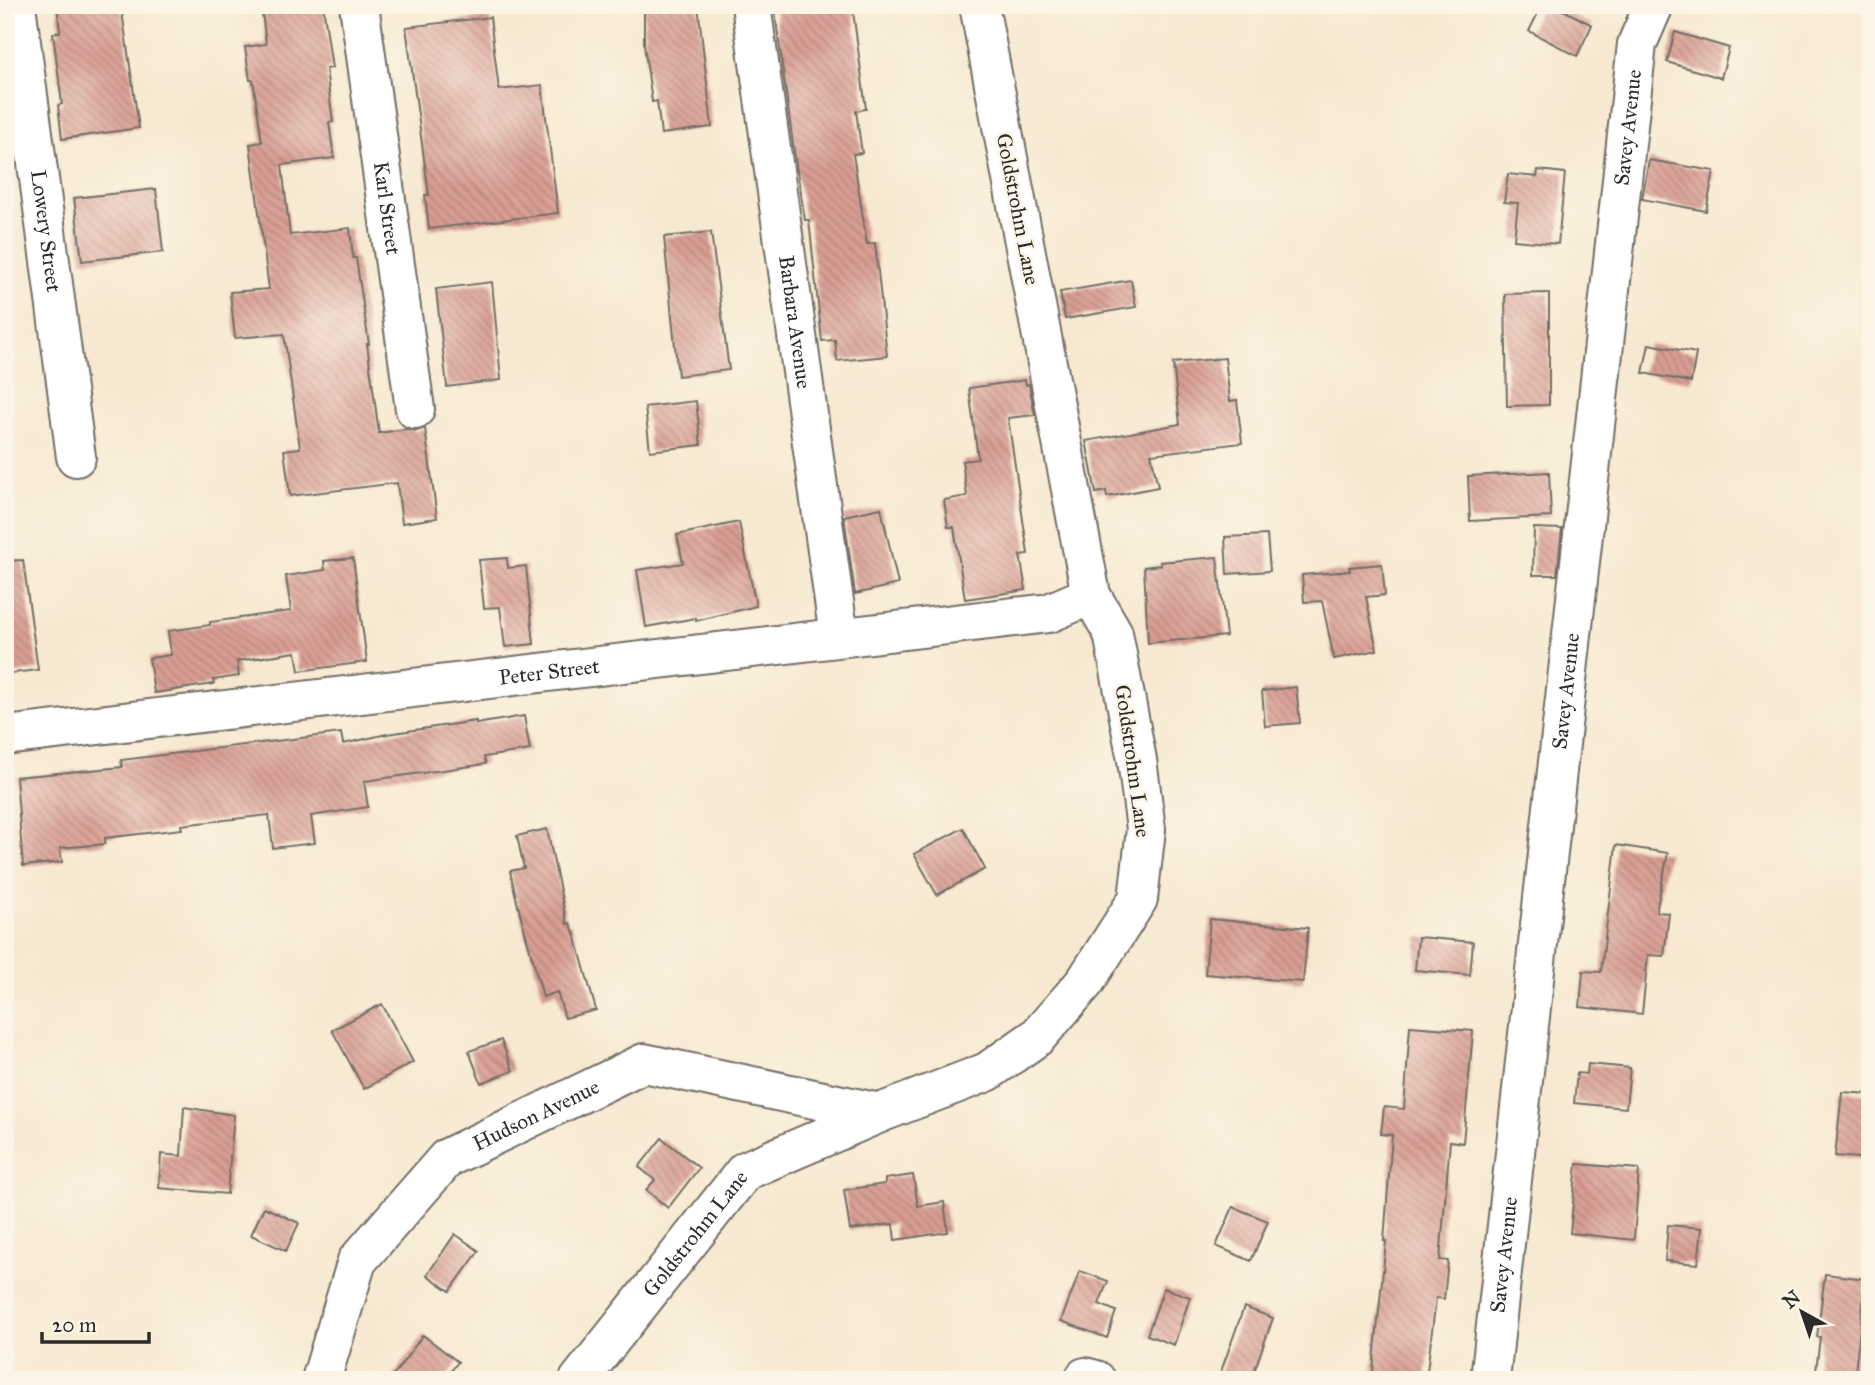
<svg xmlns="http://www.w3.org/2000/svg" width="1875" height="1385" viewBox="0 0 1875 1385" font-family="'IM FELL Great Primer',serif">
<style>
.building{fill:url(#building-back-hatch)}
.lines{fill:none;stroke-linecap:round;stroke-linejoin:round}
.minor-casing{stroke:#726e65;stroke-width:42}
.minor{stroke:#fff;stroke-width:38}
.labels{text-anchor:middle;stroke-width:5;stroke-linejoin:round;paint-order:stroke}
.street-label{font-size:21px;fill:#2b2b2b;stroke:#fcf5e5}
</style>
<defs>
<pattern id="building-back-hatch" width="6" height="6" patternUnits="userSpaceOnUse" patternTransform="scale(1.75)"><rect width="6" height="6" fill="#d99e94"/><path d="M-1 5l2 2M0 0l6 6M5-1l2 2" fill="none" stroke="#b08179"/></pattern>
</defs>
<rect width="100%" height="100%" fill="#fcf5e5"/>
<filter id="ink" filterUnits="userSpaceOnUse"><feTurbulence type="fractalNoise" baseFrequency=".0143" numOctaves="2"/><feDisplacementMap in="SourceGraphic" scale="14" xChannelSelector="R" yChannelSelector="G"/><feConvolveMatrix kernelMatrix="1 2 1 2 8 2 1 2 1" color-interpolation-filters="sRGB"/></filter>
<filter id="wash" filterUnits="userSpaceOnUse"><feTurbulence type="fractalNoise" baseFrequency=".00686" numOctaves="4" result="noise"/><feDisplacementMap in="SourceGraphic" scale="28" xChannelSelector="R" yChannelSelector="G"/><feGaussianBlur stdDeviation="1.57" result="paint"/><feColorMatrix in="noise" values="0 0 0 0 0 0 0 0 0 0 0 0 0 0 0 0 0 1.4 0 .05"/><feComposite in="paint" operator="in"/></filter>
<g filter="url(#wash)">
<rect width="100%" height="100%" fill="#f7e9d1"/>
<g id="blocks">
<path class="building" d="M 57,5 L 121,5 L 139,128 L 62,139 L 58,105 L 62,104 L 53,33 L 60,32 Z
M 261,5 L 323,5 L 332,68 L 326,69 L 333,122 L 329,122 L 334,158 L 282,165 L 290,235 L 350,228 L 353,258 L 356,258 L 369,344 L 367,344 L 379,433 L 406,429 L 417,431 L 425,428 L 437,518 L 402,523 L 397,483 L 290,496 L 284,450 L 300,448 L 284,334 L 235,338 L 230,292 L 269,289 L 250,144 L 262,142 L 253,80 L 250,80 L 245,47 L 266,44 Z
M 644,5 L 698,5 L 712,127 L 661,134 L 657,101 L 652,102 L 644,45 Z
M 774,5 L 851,5 L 853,11 L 866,109 L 856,111 L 862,153 L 853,154 L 867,244 L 875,243 L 887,356 L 837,361 L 835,340 L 822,341 L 809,220 L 805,220 L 795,159 Z
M 1542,5 L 1554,5 L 1592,25 L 1577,56 L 1529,31 Z
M 490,17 L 499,90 L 542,85 L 558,213 L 429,229 L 425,195 L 429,195 L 406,27 Z
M 1675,32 L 1729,48 L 1721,78 L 1667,62 Z
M 1649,160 L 1714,171 L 1706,211 L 1642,199 Z
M 1538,170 L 1565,173 L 1558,244 L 1514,240 L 1518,203 L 1504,202 L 1508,174 L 1537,177 Z
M 156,189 L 163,252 L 82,261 L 74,198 Z
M 711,232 L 729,370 L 678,376 L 664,237 Z
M 1131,280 L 1136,307 L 1065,319 L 1060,292 Z
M 492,282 L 501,380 L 447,387 L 436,289 Z
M 1549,293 L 1549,405 L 1507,406 L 1505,294 Z
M 1649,344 L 1696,353 L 1691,382 L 1643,373 Z
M 1225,358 L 1230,401 L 1237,400 L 1242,443 L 1151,454 L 1158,487 L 1107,497 L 1106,491 L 1096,493 L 1086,441 L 1180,424 L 1173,363 Z
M 1025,380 L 1026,385 L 1029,384 L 1035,415 L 1008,418 L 1028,554 L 1020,555 L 1026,590 L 965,599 L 954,527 L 948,527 L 944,500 L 967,496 L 962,461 L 978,459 L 969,388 Z
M 696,401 L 701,445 L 650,451 L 645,407 Z
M 1549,472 L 1551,517 L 1470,521 L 1468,476 Z
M 881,508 L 898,584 L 855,594 L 844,516 Z
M 739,522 L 756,606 L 696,621 L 696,618 L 646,627 L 637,570 L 683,563 L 677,535 Z
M 1534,528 L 1562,529 L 1557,575 L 1533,575 Z
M 1267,535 L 1270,571 L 1227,574 L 1225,537 Z
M 1217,557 L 1226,636 L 1148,643 L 1144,567 L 1161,565 L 1160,562 Z
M 353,558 L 367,662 L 299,671 L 296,652 L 237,661 L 239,676 L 213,680 L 214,684 L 154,693 L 149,658 L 171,655 L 168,631 L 210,625 L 210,622 L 291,611 L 286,576 L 325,570 L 324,561 Z
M 507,558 L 508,568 L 526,566 L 534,644 L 505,647 L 500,607 L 484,608 L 479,560 Z
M 23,560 L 38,670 L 5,674 L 5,561 Z
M 1382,564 L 1385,595 L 1366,597 L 1377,650 L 1334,659 L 1322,601 L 1304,602 L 1302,575 L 1350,571 L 1349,567 Z
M 1296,687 L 1300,723 L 1265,726 L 1262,691 Z
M 524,716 L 530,750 L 484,757 L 486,764 L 364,781 L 368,807 L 311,816 L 315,843 L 273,848 L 269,815 L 181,825 L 182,829 L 105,838 L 105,844 L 60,848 L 62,862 L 23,866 L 16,777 L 122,767 L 121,760 L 341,733 L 343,744 L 387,734 L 476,721 L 476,724 Z
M 963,828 L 985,869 L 937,895 L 914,854 Z
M 547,829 L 567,924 L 570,923 L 575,935 L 596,1010 L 565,1018 L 557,992 L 543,997 L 518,906 L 510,871 L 524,868 L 517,836 Z
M 1616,845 L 1668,853 L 1656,912 L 1669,913 L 1664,956 L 1648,955 L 1642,1014 L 1580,1007 L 1583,971 L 1601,972 Z
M 1210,919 L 1308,928 L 1303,982 L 1205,974 Z
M 1418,937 L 1473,942 L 1470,975 L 1415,970 Z
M 382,1004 L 413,1062 L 364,1089 L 332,1030 Z
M 1410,1026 L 1473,1031 L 1463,1143 L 1450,1141 L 1440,1260 L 1448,1261 L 1444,1299 L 1436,1298 L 1426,1380 L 1372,1380 L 1386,1241 L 1384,1241 L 1392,1135 L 1381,1134 L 1384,1107 L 1404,1109 Z
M 501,1040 L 513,1071 L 481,1083 L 469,1051 Z
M 1588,1064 L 1630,1068 L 1626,1108 L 1574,1103 L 1577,1073 L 1587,1074 Z
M 1842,1092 L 1870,1094 L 1870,1159 L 1835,1156 Z
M 184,1107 L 234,1115 L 227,1194 L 159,1188 L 161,1154 L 181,1156 Z
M 662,1138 L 699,1168 L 668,1208 L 646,1190 L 655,1180 L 639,1167 Z
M 1577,1164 L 1639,1169 L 1634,1240 L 1570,1233 Z
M 913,1175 L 918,1206 L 944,1202 L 948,1232 L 895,1240 L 893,1224 L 850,1230 L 844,1190 L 885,1184 L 885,1179 Z
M 264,1207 L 299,1223 L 286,1251 L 251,1235 Z
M 1233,1207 L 1268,1221 L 1251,1261 L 1216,1246 Z
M 1668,1225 L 1702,1228 L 1698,1264 L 1665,1261 Z
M 455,1234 L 479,1251 L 450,1291 L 427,1275 Z
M 1080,1271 L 1108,1281 L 1099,1304 L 1116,1311 L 1107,1338 L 1061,1321 Z
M 1825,1274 L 1866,1279 L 1854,1380 L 1815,1380 L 1820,1337 L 1817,1337 Z
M 1164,1288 L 1190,1297 L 1174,1345 L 1147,1335 Z
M 1244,1307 L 1273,1318 L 1251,1380 L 1218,1380 Z
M 423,1335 L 458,1362 L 444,1380 L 390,1380 Z"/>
</g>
</g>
<g filter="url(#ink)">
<use href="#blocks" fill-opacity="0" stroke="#726e65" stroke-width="2"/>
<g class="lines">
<g class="minor-casing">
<g id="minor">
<path id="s1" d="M 16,5 L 76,457"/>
<path id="s2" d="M 359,5 L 415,409"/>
<path id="s3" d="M 751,5 L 839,637"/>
<path id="s4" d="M 5,736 L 1049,613 L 1091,595"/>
<path d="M 1085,1377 L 1096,1380"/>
<path id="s5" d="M 321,1380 L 357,1261 L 447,1158 L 644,1063 L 880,1113"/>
<path id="s6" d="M 579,1380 L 745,1171 L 880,1113 L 987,1072 L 1037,1037 L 1085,982 L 1138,899 L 1146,829 L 1137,760 L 1113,633 L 1091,595 L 979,5"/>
<path id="s7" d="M 1490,1380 L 1637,44 L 1654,5"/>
</g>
</g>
<use href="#minor" class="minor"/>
</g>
</g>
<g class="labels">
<g class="street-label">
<text dy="7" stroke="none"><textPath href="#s7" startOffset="1260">Savey Avenue</textPath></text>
<text dy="7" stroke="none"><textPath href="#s2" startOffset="205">Karl Street</textPath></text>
<text transform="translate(1018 209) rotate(79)" y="7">Goldstrohm Lane</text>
<text dy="7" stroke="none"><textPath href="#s1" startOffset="228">Lowery Street</textPath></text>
<text dy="7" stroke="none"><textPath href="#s3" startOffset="320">Barbara Avenue</textPath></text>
<text dy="7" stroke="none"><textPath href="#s4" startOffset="548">Peter Street</textPath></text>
<text dy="7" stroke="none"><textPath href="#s7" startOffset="693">Savey Avenue</textPath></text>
<text transform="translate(1133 761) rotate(82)" y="7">Goldstrohm Lane</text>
<text dy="7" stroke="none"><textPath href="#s5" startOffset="360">Hudson Avenue</textPath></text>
<text dy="7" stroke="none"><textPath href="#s6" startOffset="187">Goldstrohm Lane</textPath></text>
<text dy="7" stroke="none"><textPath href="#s7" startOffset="126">Savey Avenue</textPath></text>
</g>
</g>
<rect width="1875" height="1385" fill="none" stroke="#fcf5e5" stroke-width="28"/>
<g transform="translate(1802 1312) rotate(320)" stroke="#fcf5e5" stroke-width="5" paint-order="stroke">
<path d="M0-5L12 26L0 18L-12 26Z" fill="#2b2b2b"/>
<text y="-10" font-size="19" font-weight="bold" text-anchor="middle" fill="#2b2b2b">N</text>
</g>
<path d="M42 1332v10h107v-10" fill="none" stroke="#2b2b2b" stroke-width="3.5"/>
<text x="52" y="1332" font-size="21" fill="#2b2b2b" stroke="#fcf5e5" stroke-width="5" paint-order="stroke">20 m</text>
</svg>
